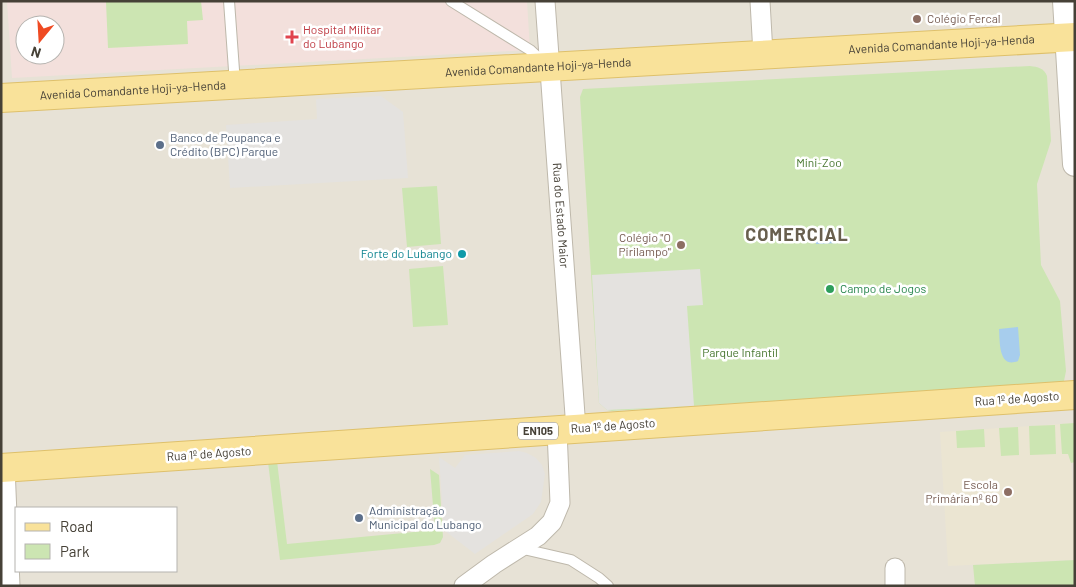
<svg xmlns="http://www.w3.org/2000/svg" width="1076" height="587" viewBox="0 0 1076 587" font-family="Barlow,sans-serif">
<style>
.residential{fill:#e7e2d6;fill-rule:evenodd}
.education{fill:#ebe5d2}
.medical{fill:#f3e0dc;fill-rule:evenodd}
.green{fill:#cce5b2}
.parking{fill:#e4e2df}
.water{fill:#a7cded}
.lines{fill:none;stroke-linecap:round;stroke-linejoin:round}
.service-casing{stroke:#beb8ab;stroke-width:12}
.minor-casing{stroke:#beb8ab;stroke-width:21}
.tertiary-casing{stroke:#beb8ab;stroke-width:26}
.primary-casing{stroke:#dec06b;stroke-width:30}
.service{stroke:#fff;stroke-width:10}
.minor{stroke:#fff;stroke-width:19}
.tertiary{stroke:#fff;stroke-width:24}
.primary{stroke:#f9e29a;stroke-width:28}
.education-dot{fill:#8d6e63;stroke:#fff;stroke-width:2}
.health-dot{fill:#e0444e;stroke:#fff;stroke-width:2}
.service-dot{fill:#5c6f8a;stroke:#fff;stroke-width:2}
.culture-dot{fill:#0f9aa8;stroke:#fff;stroke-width:2}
.leisure-dot{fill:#2e9e5b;stroke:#fff;stroke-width:2}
.labels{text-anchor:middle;stroke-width:5;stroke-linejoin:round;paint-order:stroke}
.shield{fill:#fff;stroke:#7e7a73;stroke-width:1}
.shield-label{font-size:11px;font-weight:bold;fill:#464137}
.education-label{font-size:12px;fill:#785e54;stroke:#fff;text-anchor:end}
.health-label{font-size:12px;fill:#be3a42;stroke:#fff;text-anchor:start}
.street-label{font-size:12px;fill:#464137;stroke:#fff}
.service-label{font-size:12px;fill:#4e5e75;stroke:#fff;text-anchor:start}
.park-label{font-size:12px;fill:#45752d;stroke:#fff}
.culture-label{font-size:12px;fill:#0d838f;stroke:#fff;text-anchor:end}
.leisure-label{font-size:12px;fill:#27864d;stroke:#fff;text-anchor:start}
.district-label{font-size:18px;font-weight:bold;letter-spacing:1px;fill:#685f4e;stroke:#fff}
</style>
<rect width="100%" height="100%" fill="#f3f0e8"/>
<path class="residential" d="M 1,1 L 1075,1 L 1075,586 L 1,586 ZM 25,25 L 55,25 L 55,55 L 25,55 ZM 16,508 L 176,508 L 176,571 L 16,571 Z"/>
<path class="education" d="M 1075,423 L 1075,462 L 1071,463 L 1075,510 L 1075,560 L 948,566 L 940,432 Z"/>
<path class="medical" d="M 7,1 L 527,1 L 530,50 L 12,78 ZM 25,25 L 55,25 L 55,55 L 25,55 Z"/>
<path class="green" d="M 121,1 L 201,1 L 203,20 L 187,21 L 188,44 L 108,48 L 106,2 Z
M 1030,66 C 1038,67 1044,68 1047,76 L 1051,141 L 1037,184 L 1041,265 L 1060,301 L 1066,371 L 1064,381 L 1060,383 L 612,411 L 607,410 L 599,403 L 580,97 L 583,89 Z
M 437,186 L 441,244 L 407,247 L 402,188 Z
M 443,266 L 448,325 L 413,327 L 409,269 Z
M 1075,423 L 1075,462 L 1071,463 L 1068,454 L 1062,454 L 1060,424 Z
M 1055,425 L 1056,454 L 1030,455 L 1029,426 Z
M 1018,427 L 1019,455 L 1001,456 L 999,428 Z
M 984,429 L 985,447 L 957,448 L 956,431 Z
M 277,461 L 287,544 L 435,530 L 430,469 L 439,475 L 443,537 L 440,543 L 434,545 L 280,560 L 268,462 Z
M 1075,560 L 1075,586 L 975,586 L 973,565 Z"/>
<path class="parking" d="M 381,96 L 403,112 L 408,178 L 230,188 L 226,125 L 317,119 L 316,99 Z
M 700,269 L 703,305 L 687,306 L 694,406 L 607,410 L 599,403 L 592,275 Z
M 519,451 L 527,453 L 536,458 L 542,465 L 545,474 L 541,502 L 533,514 L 475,554 L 444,530 L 439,457 L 455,468 L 465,455 Z"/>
<path class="water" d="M 837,229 L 838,243 L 816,244 L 815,230 Z
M 1018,327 L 1020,355 L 1018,361 C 998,369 1000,341 999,329 Z"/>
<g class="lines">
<g class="service-casing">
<path id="service" d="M 229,1 L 235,84
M 451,1 L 530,50 L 543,62
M 519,548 L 571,560 L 599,578 L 608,586"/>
</g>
<g class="minor-casing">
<g id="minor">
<path id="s1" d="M 545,1 L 576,429"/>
<path d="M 760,1 L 763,54"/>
<path d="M 5,467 L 10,586"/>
<path d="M 464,586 L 494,564 L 538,536 L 552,522 L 560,503 L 557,430"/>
<path d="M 895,586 L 895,568"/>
</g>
</g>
<g class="tertiary-casing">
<path id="tertiary" d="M 1065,1 L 1075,164"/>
</g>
<g class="primary-casing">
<g id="primary">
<path id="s2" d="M 1,98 L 1075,37"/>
<path d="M 1,468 L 1075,395"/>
</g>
</g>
<use href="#service" class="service"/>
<use href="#minor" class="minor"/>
<use href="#tertiary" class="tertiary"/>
<use href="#primary" class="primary"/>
</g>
<g class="education-dot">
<circle cx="917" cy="19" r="5"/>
<circle cx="681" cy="245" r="5"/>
<circle cx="1008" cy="492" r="5"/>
</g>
<path class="health-dot" d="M289.5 29.5h5v5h5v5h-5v5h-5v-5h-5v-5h5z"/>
<g class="service-dot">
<circle cx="160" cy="145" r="5"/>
<circle cx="359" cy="518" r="5"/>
</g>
<circle class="culture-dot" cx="462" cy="254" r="5"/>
<circle class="leisure-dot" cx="830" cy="289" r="5"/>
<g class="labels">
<rect class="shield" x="518" y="422.5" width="40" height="17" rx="4"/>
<g class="shield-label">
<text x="538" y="435">EN105</text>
</g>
<g class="education-label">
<text x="927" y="23" text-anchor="start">Colégio Fercal</text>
<text x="671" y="242">Colégio "O<tspan x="671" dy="14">Pirilampo"</tspan></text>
<text x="998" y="489">Escola<tspan x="998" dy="14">Primária nº 60</tspan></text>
</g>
<g class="health-label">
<text x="303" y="34">Hospital Militar<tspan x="303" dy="14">do Lubango</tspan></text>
</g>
<g class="street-label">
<text dy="4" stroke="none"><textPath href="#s2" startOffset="942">Avenida Comandante Hoji-ya-Henda</textPath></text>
<text dy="4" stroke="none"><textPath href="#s2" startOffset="538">Avenida Comandante Hoji-ya-Henda</textPath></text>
<text dy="4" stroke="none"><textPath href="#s2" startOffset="132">Avenida Comandante Hoji-ya-Henda</textPath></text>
<text dy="4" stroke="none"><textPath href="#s1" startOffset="215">Rua do Estado Maior</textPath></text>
<text transform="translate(1017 399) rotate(-4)" y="4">Rua 1º de Agosto</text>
<text transform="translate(613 426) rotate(-4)" y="4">Rua 1º de Agosto</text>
<text transform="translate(209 454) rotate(-4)" y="4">Rua 1º de Agosto</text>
</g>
<g class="service-label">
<text x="170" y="142">Banco de Poupança e<tspan x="170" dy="14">Crédito (BPC) Parque</tspan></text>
<text x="369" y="515">Administração<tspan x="369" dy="14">Municipal do Lubango</tspan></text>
</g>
<g class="park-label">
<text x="819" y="167">Mini-Zoo</text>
<text x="740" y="357">Parque Infantil</text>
</g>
<g class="culture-label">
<text x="452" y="258">Forte do Lubango</text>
</g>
<g class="leisure-label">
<text x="840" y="293">Campo de Jogos</text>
</g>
<g class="district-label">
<text x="797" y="241">COMERCIAL</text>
</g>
</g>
<rect width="1076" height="587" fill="none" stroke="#464137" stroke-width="5"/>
<rect x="15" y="507" width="162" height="65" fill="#ffffff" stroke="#b5b3af"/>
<rect x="25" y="523" width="25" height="8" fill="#f9e29a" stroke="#b5b3af"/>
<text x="60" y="532" font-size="15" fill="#464137">Road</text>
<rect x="25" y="544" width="25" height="15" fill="#cce5b2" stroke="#b5b3af"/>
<text x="60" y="557" font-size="15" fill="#464137">Park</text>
<g transform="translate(40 40) rotate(198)"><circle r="24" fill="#ffffff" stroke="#b5b3af"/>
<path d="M0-4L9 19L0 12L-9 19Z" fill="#ef4a22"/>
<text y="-8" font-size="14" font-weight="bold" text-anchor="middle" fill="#464137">N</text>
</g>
</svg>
